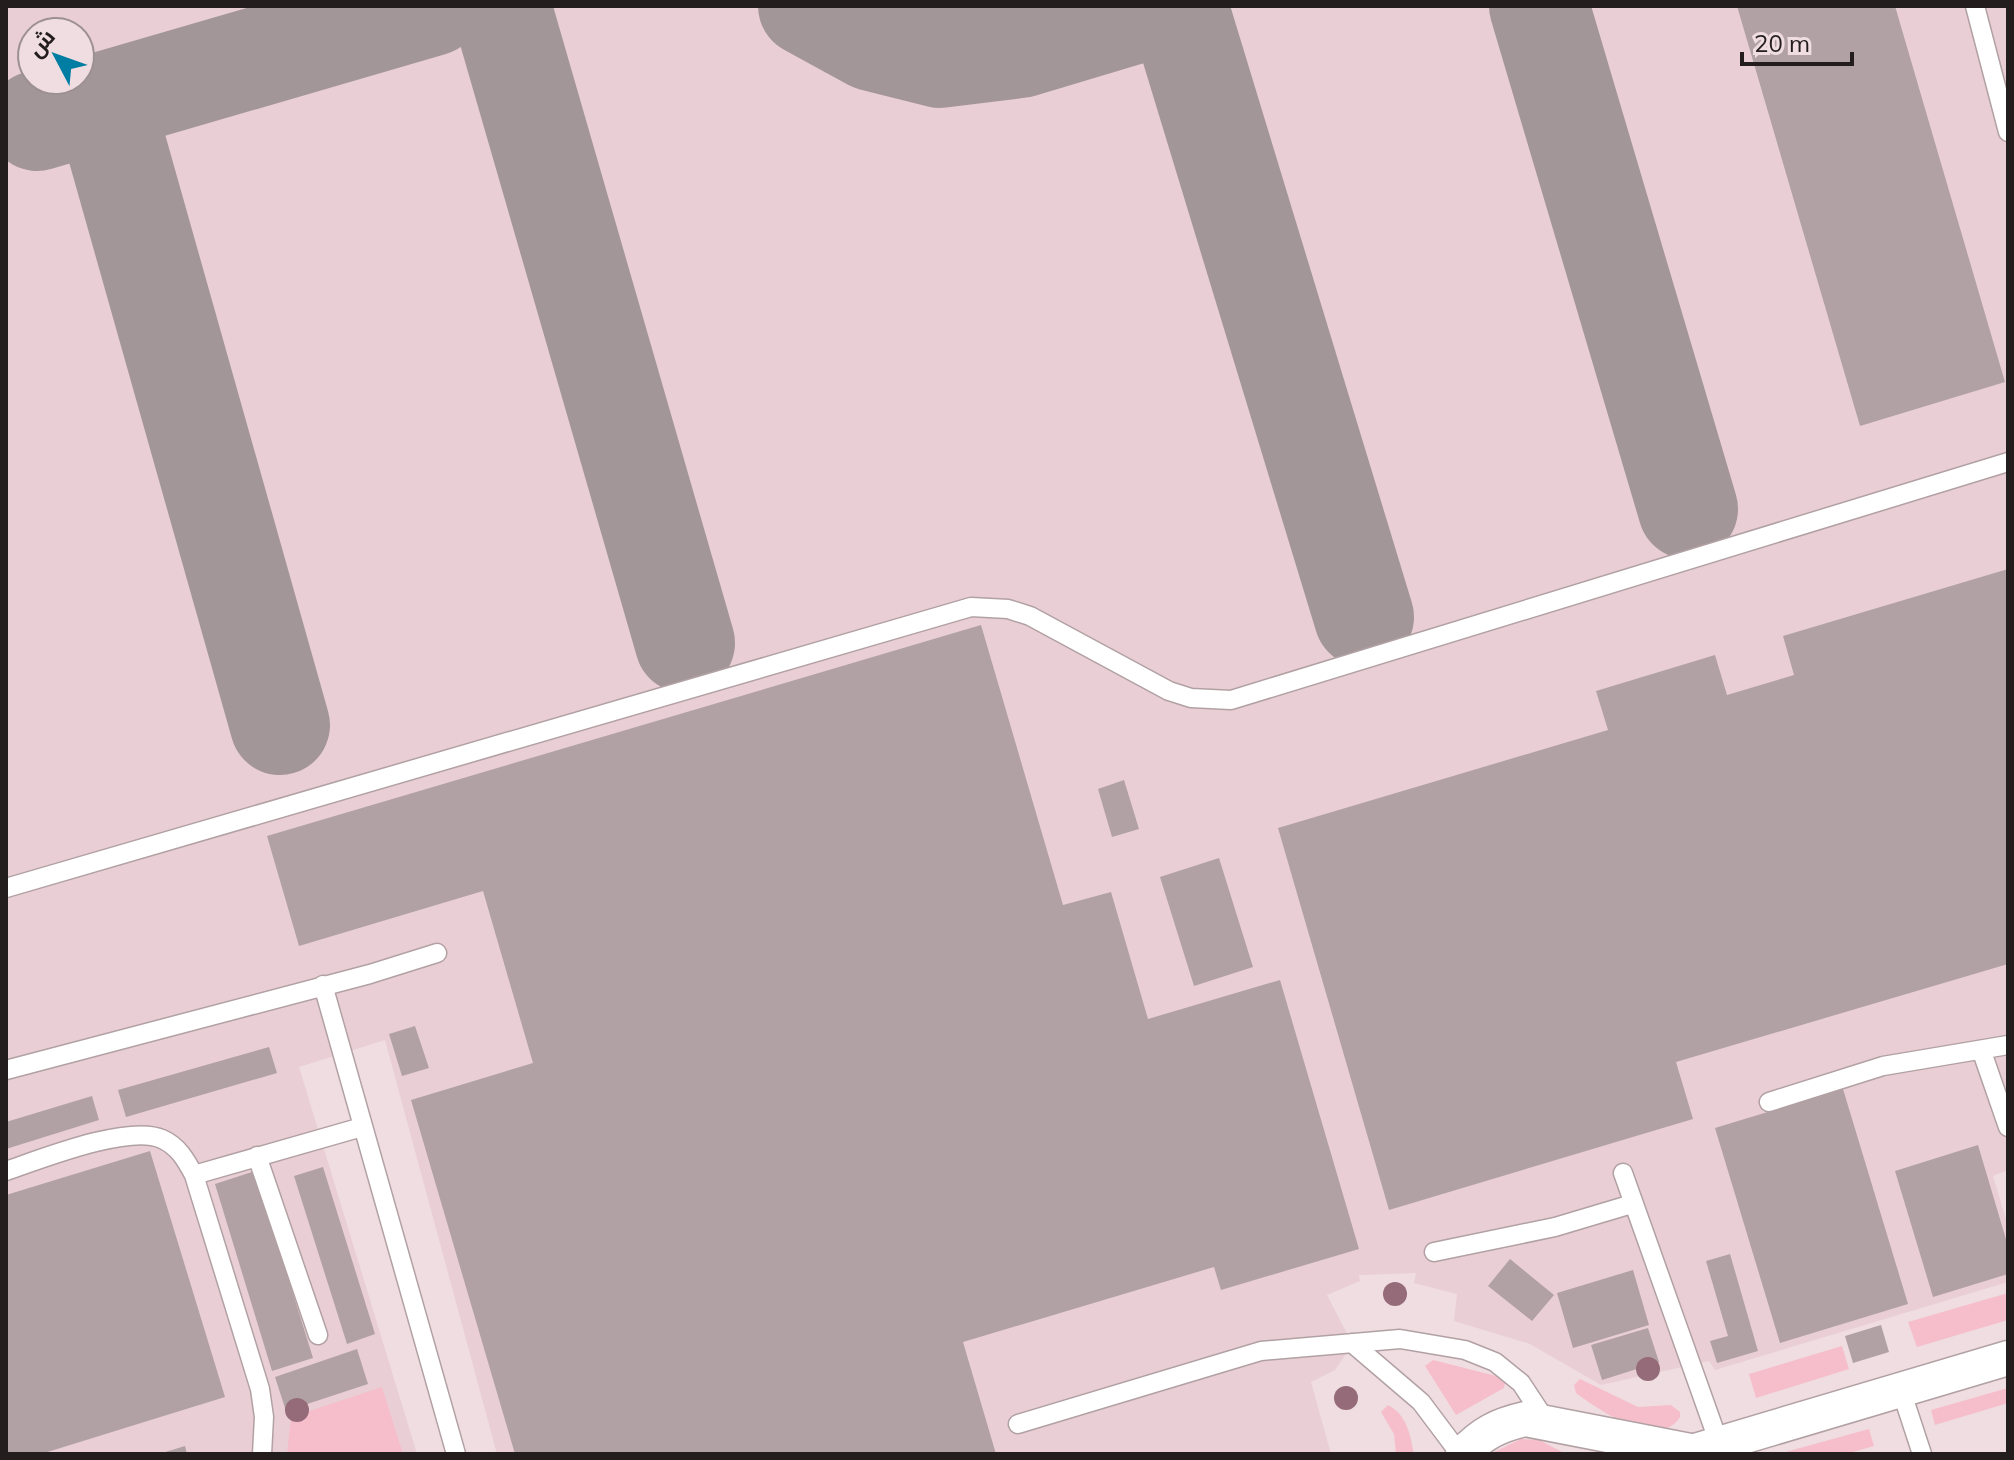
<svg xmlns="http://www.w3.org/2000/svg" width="2014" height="1460" viewBox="0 0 2014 1460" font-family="Mulish,Cairo,sans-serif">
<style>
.built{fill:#e9cfd5;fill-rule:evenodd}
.green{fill:#f6becb}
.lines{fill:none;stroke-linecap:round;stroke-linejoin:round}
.taxiway{stroke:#a39698;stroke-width:100}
.building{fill:#b1a1a4}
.service-casing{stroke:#b2a1a4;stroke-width:21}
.minor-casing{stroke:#b2a1a4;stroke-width:37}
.service{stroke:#fff;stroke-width:18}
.minor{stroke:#fff;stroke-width:34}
.tree{fill:#956a79}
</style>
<rect width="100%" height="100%" fill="#efdde1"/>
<path class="built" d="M 6,6 L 2008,6 L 2008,1170 L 1993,1176 L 2008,1226 L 2008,1282 L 1715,1370 L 1709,1361 L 1601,1385 L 1530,1344 L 1454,1321 L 1457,1294 L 1414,1283 L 1416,1273 L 1359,1275 L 1360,1281 L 1327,1295 L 1352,1343 L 1348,1351 L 1335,1370 L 1311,1382 L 1331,1454 L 497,1454 L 385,1040 L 299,1067 L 417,1454 L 6,1454 ZM 32,32 L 80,32 L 80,80 L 32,80 Z"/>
<path class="green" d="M 2008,1293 L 2008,1320 L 1917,1347 L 1908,1322 Z
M 1842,1346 L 1849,1369 L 1756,1398 L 1749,1374 Z
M 1433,1360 L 1496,1376 L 1505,1383 L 1504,1388 L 1456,1415 L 1425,1366 Z
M 1580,1379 L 1638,1407 L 1671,1405 L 1680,1412 L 1680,1417 C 1659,1452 1596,1408 1576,1393 L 1574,1385 Z
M 382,1387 L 403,1454 L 287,1454 L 291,1417 Z
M 2008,1388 L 2008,1403 L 1935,1425 L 1931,1410 Z
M 1388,1405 C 1407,1415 1410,1434 1414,1454 L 1396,1454 L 1394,1434 L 1381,1412 Z
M 1869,1429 L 1874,1446 L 1846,1454 L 1778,1454 Z
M 1521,1439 L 1539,1440 L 1566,1454 L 1490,1454 Z"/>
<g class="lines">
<path class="taxiway" d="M 501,6 L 685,643
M 808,6 L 872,41 L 940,58 L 1020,48 L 1160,6
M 1178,6 L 1364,617
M 1539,6 L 1688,509
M 104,102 L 280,725
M 37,121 L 432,6"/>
</g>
<path class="building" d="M 1737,6 L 1895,6 L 2005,382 L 1860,426 Z
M 2008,569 L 2008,964 L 1676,1062 L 1693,1119 L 1389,1210 L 1278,828 L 1608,730 L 1596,691 L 1715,655 L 1727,695 L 1794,675 L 1783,636 Z
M 981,625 L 1063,905 L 1111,892 L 1148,1019 L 1280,980 L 1359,1249 L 1221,1290 L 1214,1267 L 963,1342 L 996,1454 L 515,1454 L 411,1100 L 533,1063 L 483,891 L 299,946 L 267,836 Z
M 1124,780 L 1139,829 L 1112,837 L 1098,789 Z
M 1219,858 L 1253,967 L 1194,986 L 1160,877 Z
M 415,1026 L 429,1068 L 402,1076 L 389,1034 Z
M 269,1047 L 277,1073 L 126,1117 L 118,1090 Z
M 1843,1089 L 1908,1304 L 1780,1343 L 1715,1128 Z
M 92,1096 L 99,1120 L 6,1149 L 6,1122 Z
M 1978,1145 L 2008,1246 L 2008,1274 L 1933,1297 L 1895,1171 Z
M 150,1151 L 225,1397 L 41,1454 L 6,1454 L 6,1195 Z
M 323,1167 L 375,1334 L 347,1344 L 294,1176 Z
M 255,1171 L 313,1358 L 272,1371 L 215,1184 Z
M 1730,1254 L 1758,1351 L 1717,1363 L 1710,1341 L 1728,1336 L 1706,1261 Z
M 1510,1259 L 1554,1295 L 1532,1321 L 1488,1286 Z
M 1633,1270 L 1649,1325 L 1573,1348 L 1557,1293 Z
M 1881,1325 L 1889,1352 L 1853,1363 L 1845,1336 Z
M 1648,1328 L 1659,1362 L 1602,1380 L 1591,1345 Z
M 357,1349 L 368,1384 L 286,1411 L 275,1377 Z
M 185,1446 L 187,1454 L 162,1454 L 162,1453 Z"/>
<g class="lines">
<g class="service-casing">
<path id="service" d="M 1975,6 L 2008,132
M 6,888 L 971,607 L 1008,609 L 1030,616 L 1169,691 L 1191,698 L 1231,700 L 2008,462
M 323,985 L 456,1454
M 1982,1052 L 2008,1127
M 6,1070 L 370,974 L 437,953
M 1769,1102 L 1883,1066 L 2008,1045
M 257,1156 L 318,1335
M 6,1171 C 41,1159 129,1124 162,1139 C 178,1146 186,1160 194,1175 L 260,1389 L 264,1417 L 262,1454
M 1623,1173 L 1719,1443
M 194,1175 L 362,1127
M 1434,1252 L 1555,1227 L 1632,1204
M 1352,1343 L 1421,1402 L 1460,1454
M 1901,1390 L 1922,1454
M 1018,1424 L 1261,1351 L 1400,1339 L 1465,1350 L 1495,1362 L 1521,1383 L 1548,1424"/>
</g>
<g class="minor-casing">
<path id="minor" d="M 1463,1454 C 1482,1433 1499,1425 1525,1419 L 1690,1451
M 1685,1454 L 2008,1358"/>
</g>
<use href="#service" class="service"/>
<use href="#minor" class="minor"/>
</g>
<g class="tree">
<circle cx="1395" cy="1294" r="12"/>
<circle cx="1648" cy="1369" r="12"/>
<circle cx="1346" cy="1398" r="12"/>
<circle cx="297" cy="1410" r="12"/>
</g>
<rect width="2014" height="1460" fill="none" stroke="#231d1e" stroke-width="16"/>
<g transform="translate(56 56) rotate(311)"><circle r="38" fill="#efdde1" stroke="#9d9093" stroke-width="2"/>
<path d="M0-6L14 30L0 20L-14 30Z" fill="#007da3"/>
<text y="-12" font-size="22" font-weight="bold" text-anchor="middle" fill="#231d1e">ش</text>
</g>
<path d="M1742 52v12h110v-12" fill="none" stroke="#231d1e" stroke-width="4"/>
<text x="1754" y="52" font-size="24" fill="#231d1e" stroke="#efdde1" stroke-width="6" paint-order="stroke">20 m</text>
</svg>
